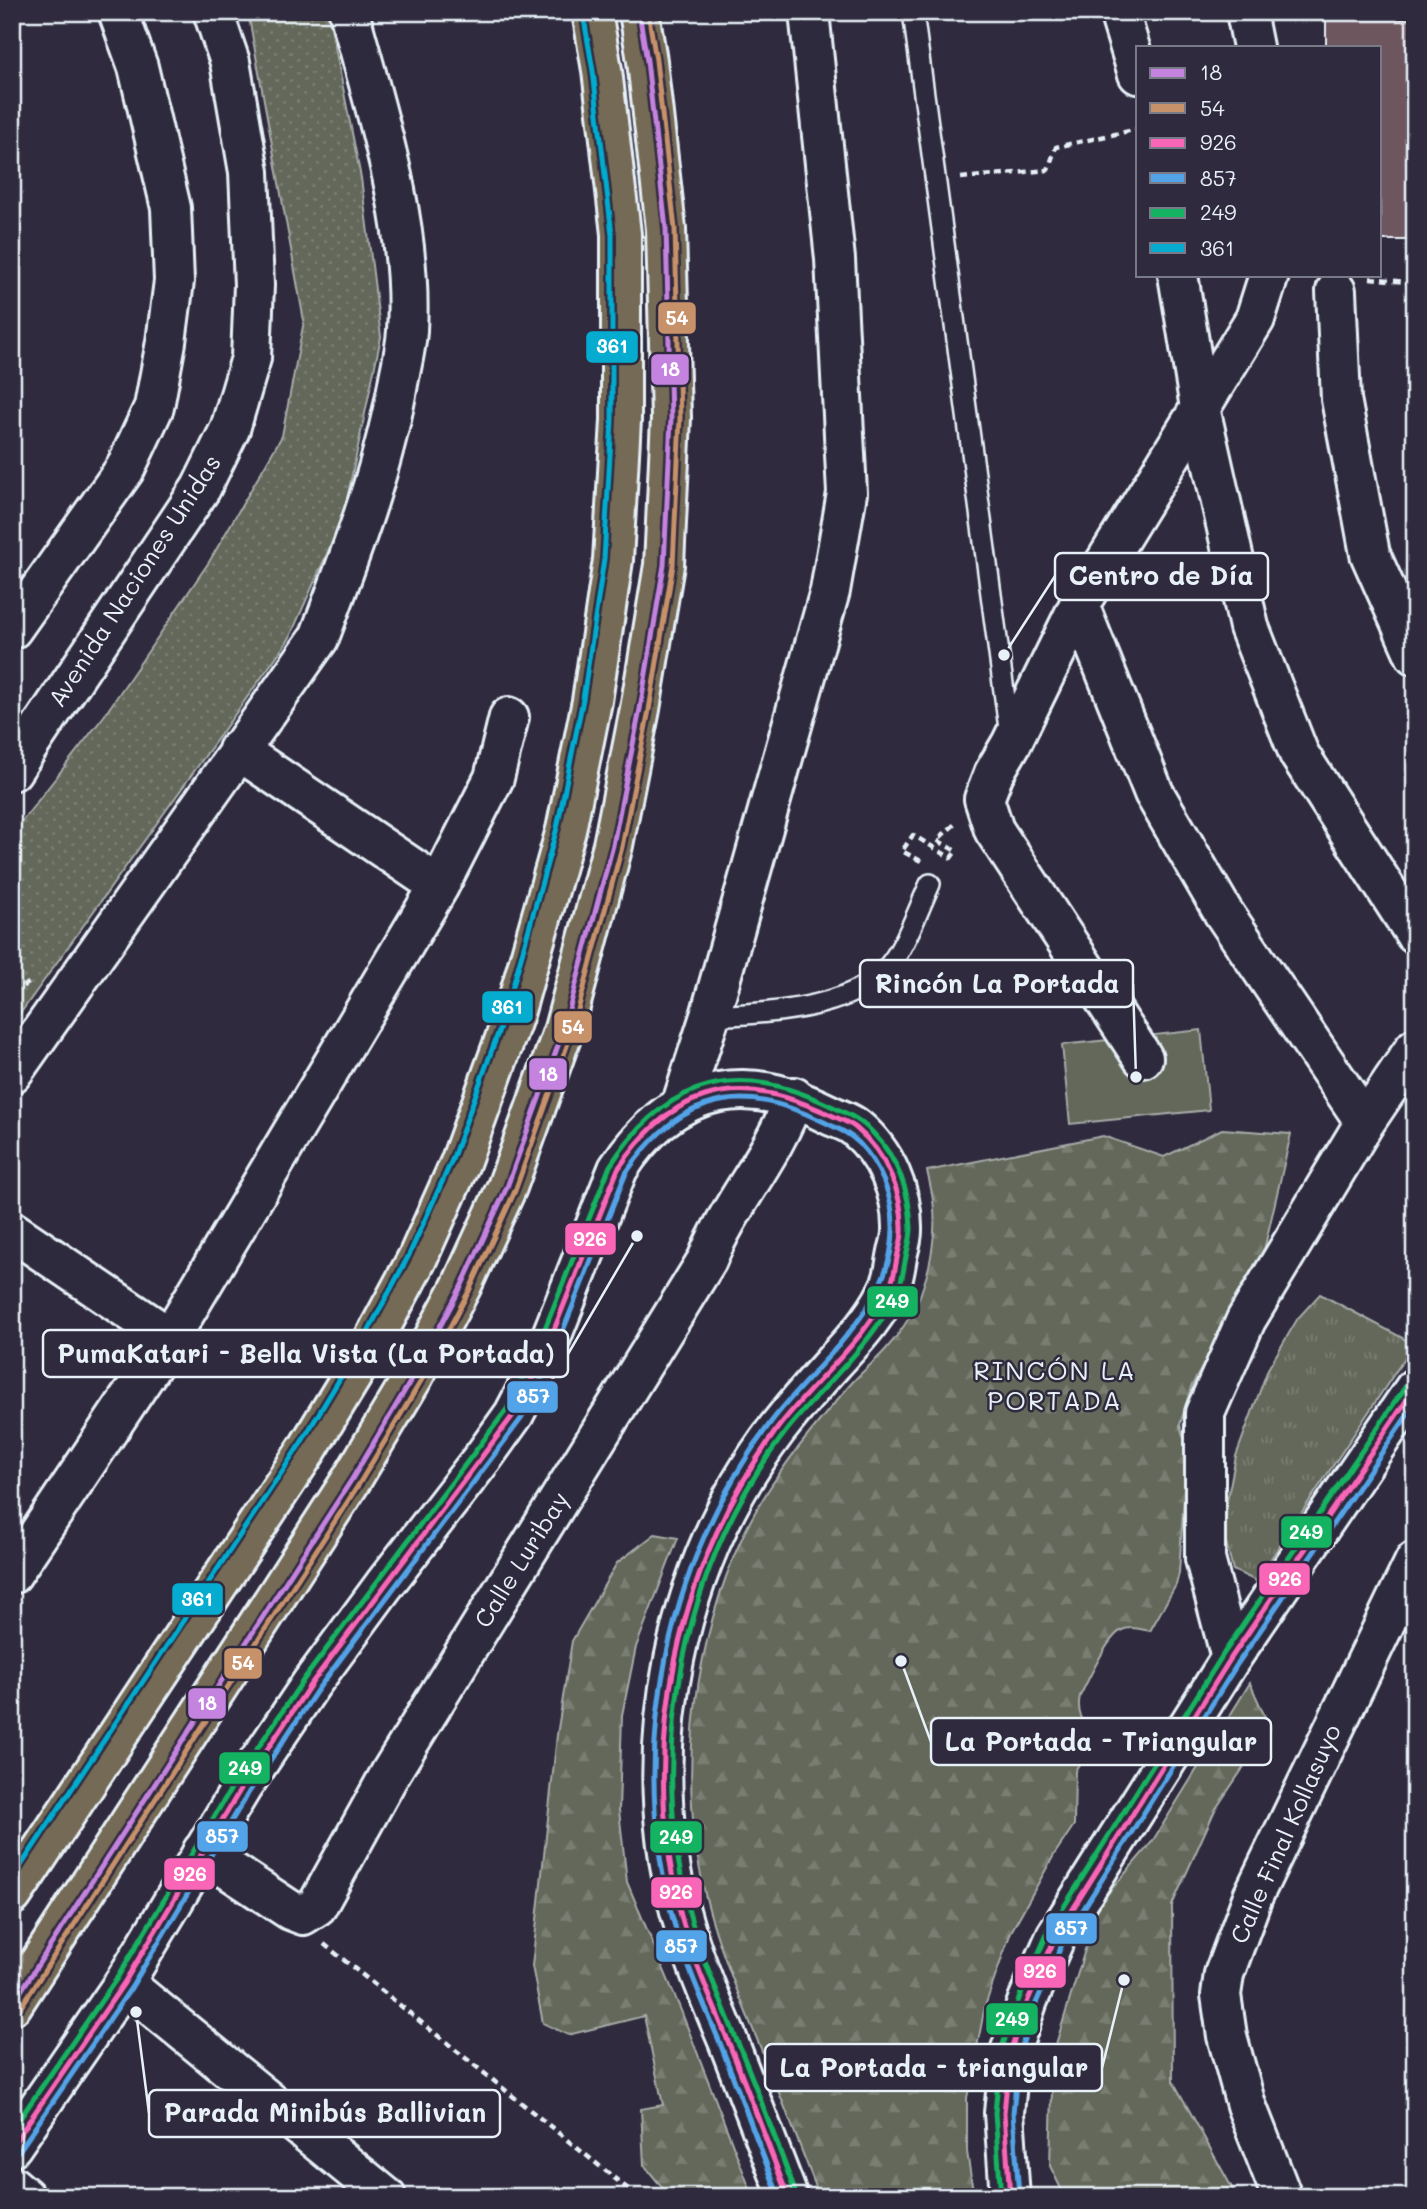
<svg xmlns="http://www.w3.org/2000/svg" width="1427" height="2209" viewBox="0 0 1427 2209" font-family="Mali,sans-serif">
<style>
.grass{fill:url(#grass-dots);stroke:#a6aca9;stroke-width:2}
.forest{fill:url(#forest-firs);stroke:#a6aca9;stroke-width:2}
.park{fill:url(#park-tufts);stroke:#a6aca9;stroke-width:2}
.pitch{fill:#64685a;stroke:#a6aca9;stroke-width:2}
.building{fill:#6e575e;stroke:#e8f1f8;stroke-width:2}
.lines{fill:none;stroke-linecap:round;stroke-linejoin:round}
.lane-casing{stroke:#e8f1f8;stroke-width:24}
.street-casing{stroke:#e8f1f8;stroke-width:44}
.secondary-casing{stroke:#e8f1f8;stroke-width:44}
.highway-casing{stroke:#e8f1f8;stroke-width:44}
.path{stroke:#e8f1f8;stroke-width:4.5;stroke-dasharray:7 5;stroke-linecap:butt}
.lane{stroke:#2f2a3d;stroke-width:19}
.street{stroke:#2f2a3d;stroke-width:38}
.secondary{stroke:#2f2a3d;stroke-width:38}
.highway{stroke:#756a55;stroke-width:38}
.bus-1-casing{stroke:#2f2a3d;stroke-width:10}
.bus-2-casing{stroke:#2f2a3d;stroke-width:10}
.bus-3-casing{stroke:#2f2a3d;stroke-width:10}
.bus-4-casing{stroke:#2f2a3d;stroke-width:10}
.bus-5-casing{stroke:#2f2a3d;stroke-width:10}
.bus-6-casing{stroke:#2f2a3d;stroke-width:10}
.bus-1{stroke:#c483df;stroke-width:5}
.bus-2{stroke:#c7916a;stroke-width:5}
.bus-3{stroke:#fa66b7;stroke-width:5}
.bus-4{stroke:#53a3e8;stroke-width:5}
.bus-5{stroke:#13b361;stroke-width:5}
.bus-6{stroke:#06acd0;stroke-width:5}
.labels{text-anchor:middle;stroke-width:5;stroke-linejoin:round;paint-order:stroke}
.street-label{font-size:24px;fill:#e8f1f8;stroke:#2f2a3d}
.neighbourhood-label{font-size:26px;letter-spacing:2px;fill:#e8f1f8;stroke:#2f2a3d}
.leader{fill:none;stroke:#e8f1f8;stroke-width:2.5}
.callout-dot{fill:#e8f1f8;stroke:#2f2a3d;stroke-width:2.5}
.callout{fill:#2f2a3d;stroke:#e8f1f8;stroke-width:2.5}
.callout-label{font-size:26px;text-anchor:middle;font-weight:bold;fill:#e8f1f8}
.line-badge{stroke:#2f2a3d;stroke-width:2.5}
.badge-label{font-size:19px;text-anchor:middle;font-weight:bold;fill:#fff}
</style>
<defs>
<pattern id="grass-dots" width="8" height="8" patternUnits="userSpaceOnUse" patternTransform="scale(1.75)"><rect width="8" height="8" fill="#64685a"/><path d="M2 2h.1M6 6h.1" fill="none" stroke="#7a7e72" stroke-width="1.8" stroke-linecap="round"/></pattern>
<pattern id="forest-firs" width="22" height="20" patternUnits="userSpaceOnUse" patternTransform="scale(1.75)"><rect width="22" height="20" fill="#64685a"/><path d="M5 1l3.5 6h-7zM16 11l3.5 6h-7z" fill="#7a7e72"/></pattern>
<pattern id="park-tufts" width="24" height="20" patternUnits="userSpaceOnUse" patternTransform="scale(1.75)"><rect width="24" height="20" fill="#64685a"/><path d="M3 7l-1-3M5 7V3M7 7l1-3M15 17l-1-3M17 17v-4M19 17l1-3" fill="none" stroke="#7a7e72"/></pattern>
</defs>
<rect width="100%" height="100%" fill="#2f2a3d"/>
<filter id="ink" filterUnits="userSpaceOnUse"><feTurbulence type="fractalNoise" baseFrequency=".0143" numOctaves="2"/><feDisplacementMap in="SourceGraphic" scale="14" xChannelSelector="R" yChannelSelector="G"/><feConvolveMatrix kernelMatrix="1 2 1 2 8 2 1 2 1" color-interpolation-filters="sRGB"/></filter>
<g filter="url(#ink)">
<path class="grass" d="M 246,12 L 328,12 L 361,178 L 381,337 L 343,518 L 289,639 L 12,1025 L 12,834 L 104,716 L 209,562 L 282,436 L 304,321 L 250,23 Z"/>
<path class="forest" d="M 1222,1129 L 1291,1134 L 1261,1263 L 1191,1387 L 1180,1425 L 1191,1464 L 1184,1495 L 1179,1573 L 1176,1585 L 1150,1631 C 1141,1629 1130,1626 1122,1630 C 1107,1637 1088,1681 1080,1696 C 1076,1714 1083,1723 1096,1735 L 1075,1771 L 1074,1825 L 1054,1855 L 1011,1932 L 985,2006 L 967,2098 L 967,2152 L 974,2197 L 820,2197 C 802,2152 785,2106 766,2061 C 744,2007 720,1954 706,1898 C 678,1786 691,1662 734,1556 C 760,1491 805,1437 850,1385 C 861,1372 875,1362 886,1349 C 901,1332 916,1309 923,1287 C 931,1265 936,1233 934,1209 C 933,1197 930,1183 927,1171 L 1103,1136 L 1164,1157 Z
M 655,1534 L 678,1538 L 636,1647 L 622,1715 L 619,1810 L 627,1882 L 680,2008 L 753,2197 L 670,2197 L 644,2165 L 641,2109 L 663,2105 L 644,2016 L 568,2035 L 543,2023 L 532,1966 L 557,1735 L 572,1641 L 617,1563 Z
M 1250,1683 L 1270,1728 L 1215,1810 L 1172,1905 L 1173,2081 L 1237,2197 L 1065,2197 L 1050,2166 L 1053,2054 L 1099,1904 L 1152,1842 Z"/>
<path class="park" d="M 1320,1294 L 1414,1344 L 1256,1581 L 1233,1570 L 1222,1526 L 1236,1456 L 1268,1369 L 1298,1318 Z"/>
<path class="pitch" d="M 1201,1030 L 1209,1110 L 1070,1124 L 1062,1045 Z"/>
<path class="building" d="M 1326,19 L 1415,19 L 1415,240 L 1380,240 L 1380,47 L 1326,47 Z"/>
<g class="lines">
<g class="lane-casing">
<path id="lane" d="M 913,12 L 1010,736
M 710,1016 C 767,1013 862,1011 896,956 C 910,934 919,908 930,884"/>
</g>
<g class="street-casing">
<path id="street" d="M 1119,12 L 1138,74
M 1246,12 L 1253,47
M 1178,275 L 1200,408 L 1249,627 L 1299,754 L 1415,934
M 1336,291 L 1341,399 L 1370,554 L 1415,655
M 1079,605 L 1154,793 L 1223,912 L 1365,1122
M 12,629 L 125,469 L 154,407 L 166,342 L 174,281 L 171,208 L 138,67 L 118,12
M 238,750 L 439,886
M 1143,1058 L 994,830 L 984,799 L 994,773 L 1011,744 L 1079,605 L 1255,319 L 1269,275
M 12,1073 L 319,638 C 351,553 384,468 399,378 C 402,363 406,347 407,331 C 413,224 377,114 349,12
M 681,1106 L 710,1016 L 830,591 L 847,493 L 835,259 L 809,12
M 12,1231 L 170,1338
M 12,1574 L 170,1338 L 439,886 L 494,778 L 509,717
M 1231,1658 L 1205,1559 L 1205,1413 L 1246,1320 L 1365,1122 L 1415,1048
M 202,1852 L 290,1910 L 303,1915 L 317,1906 L 391,1772 L 707,1260 C 730,1203 774,1156 794,1097
M 124,1983 L 386,2197
M 12,2186 L 25,2197
M 1282,2197 L 1246,2105 L 1227,2036 L 1221,1995 L 1224,1974 L 1253,1896 L 1415,1561"/>
</g>
<g class="secondary-casing">
<path id="secondary" d="M 12,771 L 201,488 L 230,429 L 251,358 L 254,285 L 249,172 L 230,62 L 213,12
M 12,2146 L 124,1983 L 242,1787 L 311,1684 L 384,1585 L 484,1456 L 514,1414 L 542,1360 L 618,1169 C 641,1133 675,1100 719,1092 C 760,1085 794,1097 830,1115 C 838,1119 849,1122 856,1128 C 886,1153 903,1193 902,1231 C 902,1238 900,1245 898,1252 C 896,1261 895,1272 892,1281 C 880,1313 856,1338 833,1363 C 814,1384 795,1406 777,1429 C 675,1564 637,1747 680,1911 C 692,1956 710,1998 728,2041 C 748,2093 768,2145 788,2197
M 1010,2197 L 1004,2113 L 1010,2052 L 1028,2000 L 1056,1936 L 1231,1658 L 1415,1388"/>
</g>
<g class="highway-casing">
<path id="highway" d="M 12,1895 L 308,1448 L 373,1341 L 417,1259 L 460,1163 L 514,1014 L 566,830 L 592,701 L 613,560 L 621,420 L 621,234 L 602,70 L 592,12
M 12,2005 L 352,1479 L 413,1377 L 461,1287 L 507,1187 L 564,1029 L 613,845 L 640,709 L 664,565 L 671,418 L 666,229 L 647,61 L 639,12"/>
</g>
<path class="path" d="M 961,178 L 1048,170 L 1056,147 L 1138,129
M 1370,278 L 1415,283
M 921,861 L 902,851 L 913,835 L 951,858 L 956,851 L 937,840 L 956,823
M 12,992 L 29,983
M 324,1944 L 638,2197"/>
<use href="#lane" class="lane"/>
<use href="#street" class="street"/>
<use href="#secondary" class="secondary"/>
<use href="#highway" class="highway"/>
<g class="bus-1-casing">
<path id="bus-1" d="M 12,2005 L 352,1479 L 413,1377 L 461,1287 L 507,1187 L 564,1029 L 613,845 L 640,709 L 664,565 L 671,418 L 666,229 L 647,61 L 639,12"/>
</g>
<g class="bus-2-casing">
<path id="bus-2" d="M 19,2010 L 359,1484 L 421,1381 L 469,1291 L 515,1191 L 572,1032 L 622,847 L 649,710 L 673,565 L 680,418 L 675,229 L 656,60 L 648,12"/>
</g>
<g class="bus-3-casing">
<path id="bus-3" d="M 12,2146 L 124,1983 L 242,1787 L 311,1684 L 514,1414 L 542,1360 L 618,1169 C 640,1137 667,1107 705,1096 C 749,1082 791,1097 831,1115 C 839,1119 849,1122 856,1128 C 886,1153 903,1193 902,1231 C 902,1239 900,1245 898,1253 C 896,1262 895,1272 892,1281 C 873,1335 811,1383 777,1429 C 676,1569 639,1744 680,1912 C 691,1956 711,1998 728,2041 C 749,2093 768,2145 788,2197
M 1010,2197 L 1004,2113 L 1010,2052 L 1028,2000 L 1056,1936 L 1231,1658 L 1415,1388"/>
</g>
<g class="bus-4-casing">
<path id="bus-4" d="M 19,2151 L 131,1988 L 249,1792 L 318,1689 L 521,1419 L 550,1363 L 626,1173 C 646,1144 671,1116 706,1105 C 746,1091 786,1104 822,1121 C 836,1128 848,1132 859,1143 C 880,1165 893,1196 893,1227 C 894,1307 816,1363 771,1422 C 667,1561 628,1747 672,1916 C 684,1960 703,2002 720,2043 C 740,2094 759,2146 779,2197
M 1019,2196 L 1013,2113 L 1019,2054 L 1036,2003 L 1064,1940 L 1238,1663 L 1415,1404"/>
</g>
<g class="bus-5-casing">
<path id="bus-5" d="M 12,2130 L 117,1978 L 235,1782 L 304,1679 L 507,1409 L 534,1356 L 610,1166 C 631,1133 659,1103 697,1089 C 743,1072 789,1086 831,1106 C 848,1114 862,1120 874,1134 C 898,1159 910,1193 911,1228 C 911,1238 908,1247 906,1257 C 904,1266 903,1276 900,1285 C 880,1338 822,1386 787,1430 C 683,1564 647,1748 689,1912 C 700,1954 719,1995 735,2036 C 757,2088 776,2141 796,2194
M 1001,2197 L 995,2113 L 1001,2050 L 1020,1996 L 1048,1932 L 1224,1653 L 1408,1383"/>
</g>
<g class="bus-6-casing">
<path id="bus-6" d="M 12,1879 L 301,1443 L 365,1337 L 409,1255 L 452,1160 L 506,1011 L 557,828 L 583,699 L 604,559 L 612,420 L 612,235 L 593,71 L 583,13"/>
</g>
<use href="#bus-1" class="bus-1"/>
<use href="#bus-2" class="bus-2"/>
<use href="#bus-3" class="bus-3"/>
<use href="#bus-4" class="bus-4"/>
<use href="#bus-5" class="bus-5"/>
<use href="#bus-6" class="bus-6"/>
</g>
</g>
<g class="labels">
<g class="street-label">
<text transform="translate(135 581) rotate(-57)" y="8">Avenida Naciones Unidas</text>
<text transform="translate(522 1560) rotate(-58)" y="8">Calle Luribay</text>
<text transform="translate(1286 1834) rotate(-66)" y="8">Calle Final Kollasuyo</text>
</g>
<g class="neighbourhood-label">
<text x="1055" y="1380">RINCÓN LA<tspan x="1055" dy="30">PORTADA</tspan></text>
</g>
</g>
<path class="leader" d="M1004 655L1055 576M1136 1077L1133 984M637 1236L568 1354M901 1661L931 1742M1124 1980L1102 2068M136 2012L149 2113"/>
<g class="callout-dot">
<circle cx="1004" cy="655" r="7"/>
<circle cx="1136" cy="1077" r="7"/>
<circle cx="637" cy="1236" r="7"/>
<circle cx="901" cy="1661" r="7"/>
<circle cx="1124" cy="1980" r="7"/>
<circle cx="136" cy="2012" r="7"/>
</g>
<g class="callout">
<rect x="1055" y="553" width="213" height="47" rx="7"/>
<rect x="860" y="960" width="273" height="47" rx="7"/>
<rect x="43" y="1330" width="525" height="47" rx="7"/>
<rect x="931" y="1718" width="340" height="47" rx="7"/>
<rect x="765" y="2044" width="337" height="47" rx="7"/>
<rect x="149" y="2090" width="351" height="47" rx="7"/>
</g>
<g class="callout-label">
<text x="1161" y="585">Centro de Día</text>
<text x="997" y="993">Rincón La Portada</text>
<text x="306" y="1363">PumaKatari - Bella Vista (La Portada)</text>
<text x="1101" y="1751">La Portada - Triangular</text>
<text x="934" y="2077">La Portada - triangular</text>
<text x="325" y="2122">Parada Minibús Ballivian</text>
</g>
<g class="line-badge">
<rect x="657" y="301" width="40" height="34" rx="7" fill="#c7916a"/>
<rect x="585" y="330" width="54" height="34" rx="7" fill="#06acd0"/>
<rect x="650" y="353" width="40" height="33" rx="7" fill="#c483df"/>
<rect x="481" y="990" width="53" height="34" rx="7" fill="#06acd0"/>
<rect x="553" y="1010" width="40" height="34" rx="7" fill="#c7916a"/>
<rect x="528" y="1057" width="40" height="34" rx="7" fill="#c483df"/>
<rect x="564" y="1222" width="53" height="34" rx="7" fill="#fa66b7"/>
<rect x="866" y="1285" width="53" height="33" rx="7" fill="#13b361"/>
<rect x="506" y="1380" width="53" height="34" rx="7" fill="#53a3e8"/>
<rect x="1280" y="1515" width="53" height="34" rx="7" fill="#13b361"/>
<rect x="1258" y="1562" width="53" height="34" rx="7" fill="#fa66b7"/>
<rect x="171" y="1582" width="53" height="34" rx="7" fill="#06acd0"/>
<rect x="223" y="1647" width="40" height="33" rx="7" fill="#c7916a"/>
<rect x="187" y="1687" width="40" height="33" rx="7" fill="#c483df"/>
<rect x="218" y="1751" width="53" height="34" rx="7" fill="#13b361"/>
<rect x="196" y="1820" width="53" height="33" rx="7" fill="#53a3e8"/>
<rect x="649" y="1820" width="54" height="34" rx="7" fill="#13b361"/>
<rect x="163" y="1857" width="53" height="34" rx="7" fill="#fa66b7"/>
<rect x="650" y="1876" width="53" height="33" rx="7" fill="#fa66b7"/>
<rect x="1045" y="1912" width="53" height="33" rx="7" fill="#53a3e8"/>
<rect x="655" y="1929" width="53" height="34" rx="7" fill="#53a3e8"/>
<rect x="1014" y="1955" width="53" height="34" rx="7" fill="#fa66b7"/>
<rect x="985" y="2002" width="54" height="34" rx="7" fill="#13b361"/>
</g>
<g class="badge-label">
<text x="677" y="325">54</text>
<text x="612" y="353">361</text>
<text x="670" y="376">18</text>
<text x="507" y="1014">361</text>
<text x="573" y="1034">54</text>
<text x="548" y="1081">18</text>
<text x="590" y="1246">926</text>
<text x="892" y="1308">249</text>
<text x="533" y="1403">857</text>
<text x="1306" y="1539">249</text>
<text x="1285" y="1586">926</text>
<text x="197" y="1606">361</text>
<text x="243" y="1670">54</text>
<text x="207" y="1710">18</text>
<text x="245" y="1775">249</text>
<text x="222" y="1843">857</text>
<text x="676" y="1844">249</text>
<text x="190" y="1881">926</text>
<text x="676" y="1899">926</text>
<text x="1071" y="1935">857</text>
<text x="681" y="1953">857</text>
<text x="1040" y="1978">926</text>
<text x="1012" y="2026">249</text>
</g>
<rect width="1427" height="2209" fill="none" stroke="#2f2a3d" stroke-width="42"/>
<rect x="21" y="21" width="1385" height="2167" fill="none" stroke="#e8f1f8" stroke-width="2.5" filter="url(#ink)"/>
<rect x="1136" y="46" width="245" height="231" fill="#2f2a3d" stroke="#797a88" stroke-width="2"/>
<rect x="1150" y="68" width="35" height="10" fill="#c483df" stroke="#797a88" stroke-width="2"/>
<text x="1200" y="80" font-size="21" fill="#e8f1f8">18</text>
<rect x="1150" y="103" width="35" height="10" fill="#c7916a" stroke="#797a88" stroke-width="2"/>
<text x="1200" y="116" font-size="21" fill="#e8f1f8">54</text>
<rect x="1150" y="138" width="35" height="10" fill="#fa66b7" stroke="#797a88" stroke-width="2"/>
<text x="1200" y="150" font-size="21" fill="#e8f1f8">926</text>
<rect x="1150" y="173" width="35" height="10" fill="#53a3e8" stroke="#797a88" stroke-width="2"/>
<text x="1200" y="186" font-size="21" fill="#e8f1f8">857</text>
<rect x="1150" y="208" width="35" height="10" fill="#13b361" stroke="#797a88" stroke-width="2"/>
<text x="1200" y="220" font-size="21" fill="#e8f1f8">249</text>
<rect x="1150" y="243" width="35" height="10" fill="#06acd0" stroke="#797a88" stroke-width="2"/>
<text x="1200" y="256" font-size="21" fill="#e8f1f8">361</text>
</svg>
